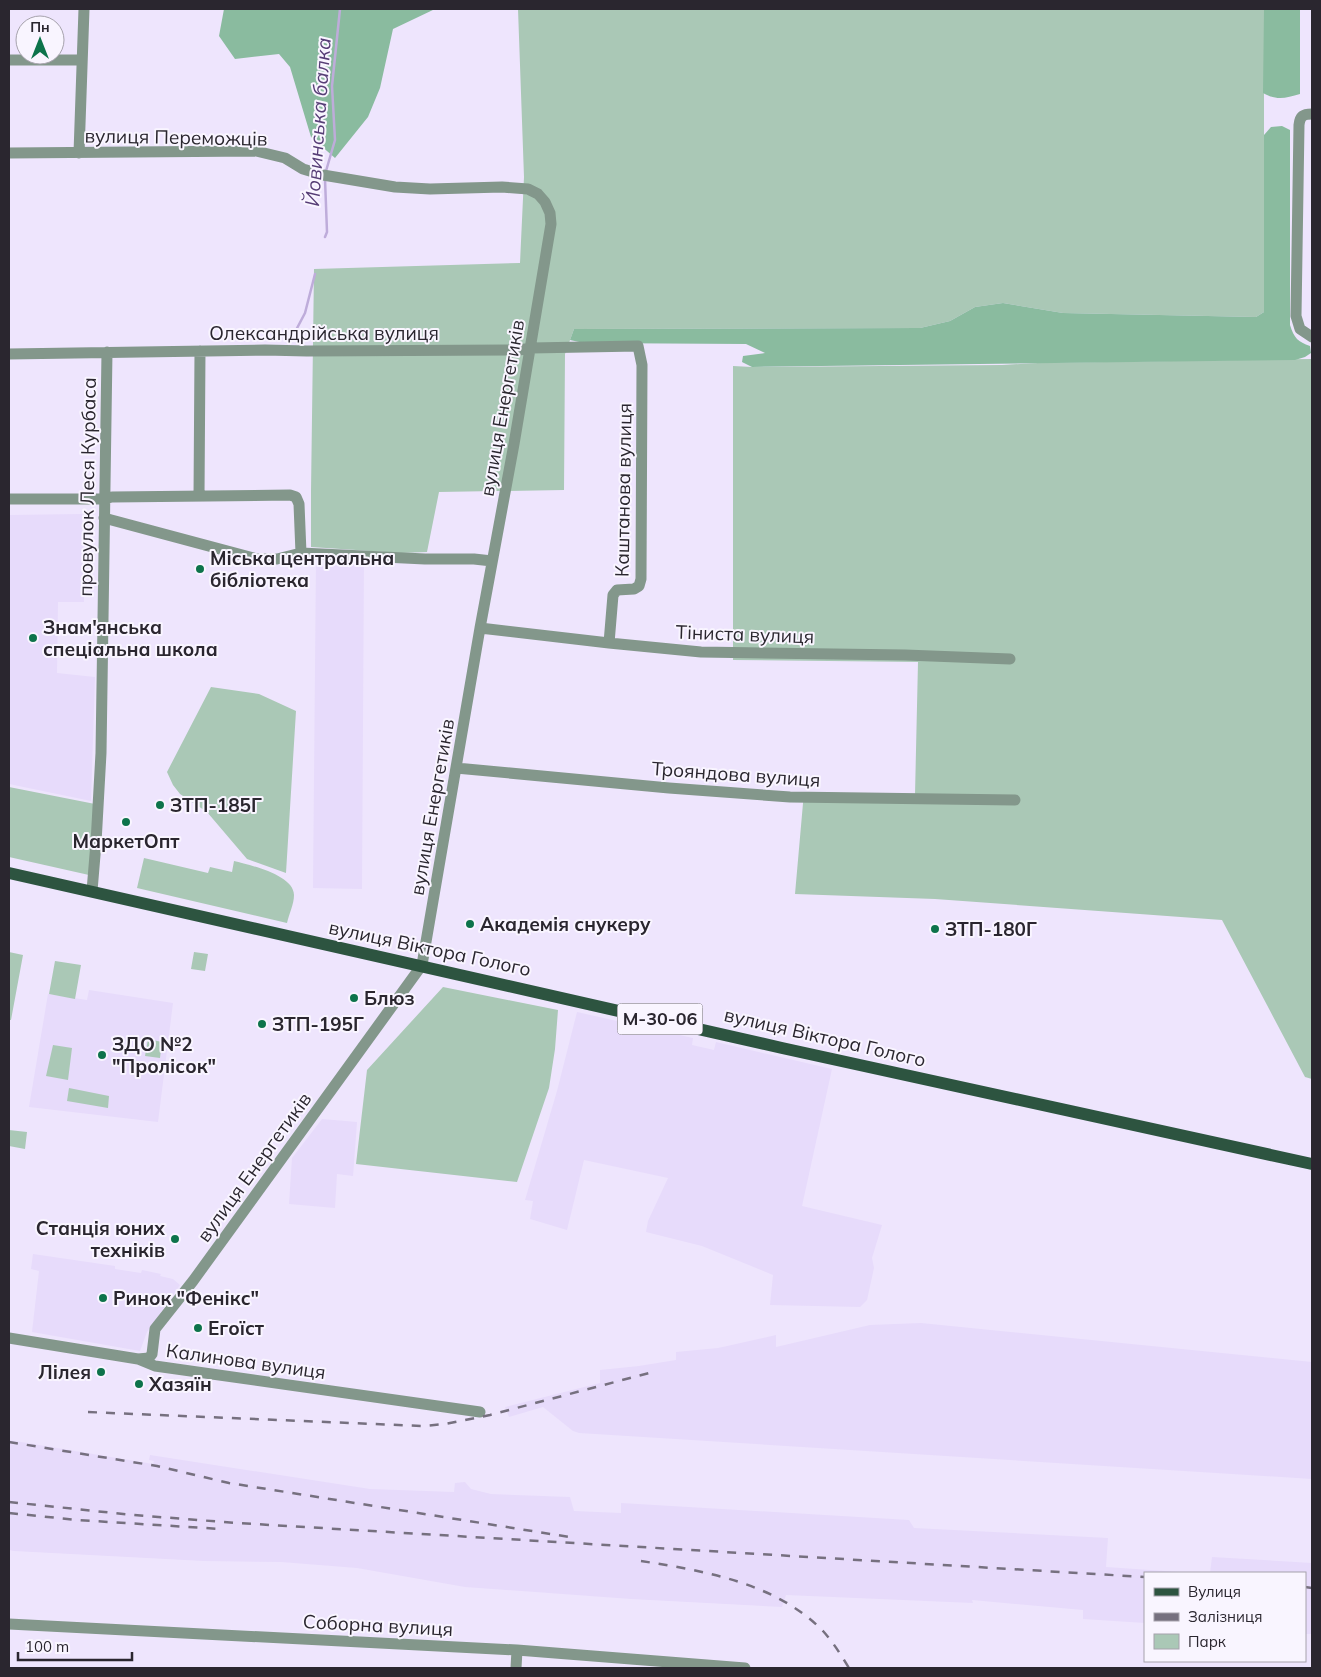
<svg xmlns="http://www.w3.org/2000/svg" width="1321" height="1677" viewBox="0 0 1321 1677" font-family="Mulish,sans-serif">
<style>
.built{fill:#e7dbfb}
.green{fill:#aac8b6}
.forest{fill:#8abb9f}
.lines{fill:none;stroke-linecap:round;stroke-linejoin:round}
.stream{stroke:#beacda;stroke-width:2.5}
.minor{stroke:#83978b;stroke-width:11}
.major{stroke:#2d5440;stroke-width:12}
.rail{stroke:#76707f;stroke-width:2.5;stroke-dasharray:9 9;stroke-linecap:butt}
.poi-dot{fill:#0d734b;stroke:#f9f5ff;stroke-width:2}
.labels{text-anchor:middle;stroke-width:4;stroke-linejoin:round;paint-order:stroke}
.shield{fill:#f9f5ff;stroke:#68646d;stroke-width:1}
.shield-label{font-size:18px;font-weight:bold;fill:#2a262f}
.street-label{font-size:19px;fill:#2a262f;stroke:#f9f5ff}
.poi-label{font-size:19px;font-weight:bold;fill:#2a262f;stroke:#f9f5ff;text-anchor:start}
.water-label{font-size:20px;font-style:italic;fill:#563d76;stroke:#f9f5ff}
</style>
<rect width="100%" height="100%" fill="#eee5fd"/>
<path class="built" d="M 82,514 L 84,602 L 58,602 L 57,673 L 95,677 L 91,801 L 9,784 L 9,515 Z
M 316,558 L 364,559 L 362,889 L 313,888 Z
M 89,990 L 173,1003 L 158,1122 L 29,1107 L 48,994 L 87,1000 Z
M 577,1012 L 693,1038 L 692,1045 L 714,1050 L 716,1042 L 832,1069 L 802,1206 L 882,1225 L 872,1258 L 874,1268 L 867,1300 L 860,1307 L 770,1305 L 773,1275 L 702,1246 L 646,1232 L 648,1221 L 668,1178 L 584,1160 L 567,1230 L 530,1219 L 533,1201 L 525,1200 L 557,1091 Z
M 322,1119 L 357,1122 L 353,1176 L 337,1174 L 335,1208 L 289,1204 L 292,1158 Z
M 33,1254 L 115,1266 L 115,1269 L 141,1273 L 142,1270 L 161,1274 L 160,1276 L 173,1279 L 180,1285 L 147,1332 L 140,1351 L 32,1332 L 39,1271 L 31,1269 Z
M 921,1323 L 1312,1362 L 1312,1479 L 579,1433 L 573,1431 L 543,1407 L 509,1417 L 505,1407 L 600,1383 L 600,1370 L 639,1366 L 676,1360 L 676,1352 L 718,1348 L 776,1335 L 776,1347 L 870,1325 Z
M 9,1440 L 153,1464 L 154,1461 L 149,1460 L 150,1455 L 370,1489 L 454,1492 L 455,1483 L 465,1482 L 471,1489 L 491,1494 L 570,1497 L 574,1511 L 621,1513 L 621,1503 L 909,1520 L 914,1528 L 1108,1538 L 1106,1567 L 1194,1573 L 1145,1573 L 1145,1623 L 1083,1619 L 1083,1610 L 972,1600 L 973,1603 L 786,1595 L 782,1607 L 631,1599 L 465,1587 L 357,1568 L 281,1562 L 204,1561 L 14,1551 L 9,1550 Z
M 1212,1557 L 1312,1563 L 1312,1634 L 1305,1634 L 1305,1573 L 1210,1573 Z"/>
<path class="green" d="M 518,9 L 1264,9 L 1264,312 L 1256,317 L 1063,313 L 1003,303 L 975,307 L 950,321 L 920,328 L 574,329 L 565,354 L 564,490 L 439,492 L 427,552 L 401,553 L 311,547 L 311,491 L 314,269 L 520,263 L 524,177 Z
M 1312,359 L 1312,1079 L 1305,1077 L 1222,920 L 935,899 L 795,894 L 804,792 L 915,795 L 918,662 L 733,660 L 733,366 L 752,367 L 1002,365 L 1038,363 Z
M 211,687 L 259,694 L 296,711 L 286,873 L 247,859 L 207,812 L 180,794 L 173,785 L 167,772 Z
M 9,787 L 95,804 L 89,875 L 9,857 Z
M 144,858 L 208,873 L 210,867 L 232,872 L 234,861 C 250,865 294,875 294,895 C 294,904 289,914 287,923 L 137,888 Z
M 9,952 L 23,955 L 11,1020 L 9,1020 Z
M 194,952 L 208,954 L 205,971 L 191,969 Z
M 55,961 L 81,965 L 75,999 L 49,994 Z
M 443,987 L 558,1010 L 555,1049 L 549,1088 L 517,1182 L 356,1164 L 367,1070 Z
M 148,1039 L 162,1042 L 160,1058 L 145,1056 Z
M 53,1045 L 72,1048 L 68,1080 L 46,1076 Z
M 69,1088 L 109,1096 L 108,1108 L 67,1101 Z
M 9,1130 L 27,1132 L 25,1149 L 9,1146 Z"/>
<path class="forest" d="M 224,9 L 435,9 L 393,29 L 380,88 L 368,117 L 335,158 L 311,137 L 290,67 L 279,54 L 235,59 L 219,36 Z
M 1264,9 L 1300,9 L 1300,94 C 1286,98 1277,101 1263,93 Z
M 1282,126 L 1290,130 L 1290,325 C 1294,338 1298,342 1310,346 L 1311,353 L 1305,357 L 1295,360 L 752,367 L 742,362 L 743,356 L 765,353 L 746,344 L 584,343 L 570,340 L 574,329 L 920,328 L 950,321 L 975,307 L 1003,303 L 1063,313 L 1256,317 L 1264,312 L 1264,135 L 1271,127 Z"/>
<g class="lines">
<path class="stream" d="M 326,171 L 335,140 L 332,86 L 340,9
M 325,179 L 327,232 L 325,237
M 295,332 L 305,313 L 315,274"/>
<path class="minor" d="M 9,60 L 82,60
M 1312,114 C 1303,114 1300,116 1299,125 L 1296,316 L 1300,329 L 1312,337
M 9,153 L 256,151 L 285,158 L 303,169 L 323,175 L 395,187 L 430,189 L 502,187 L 528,189 L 538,194 L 545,202 L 550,213 L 551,224 L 514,444 L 480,628 L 422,965 L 193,1281 L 155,1329 L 152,1354 L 149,1358 L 138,1359
M 79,153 L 84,9
M 9,354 L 265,350 L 307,351 L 519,350 L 531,348 L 638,346 L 642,365 L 641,579 L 639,586 L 634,589 L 617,590 L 613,595 L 609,643
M 199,496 L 200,351
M 9,499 L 104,499 L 112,497 L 290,495 L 296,497 L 299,504 L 301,553
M 104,518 L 257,559 L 277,559 L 301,553 L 425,559 L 474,559 L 492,561
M 480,628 L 609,643 L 701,652 L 905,655 L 1010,659
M 456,768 L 669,788 L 790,797 L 1015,800
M 92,891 L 96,843 L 101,753 L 107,352
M 9,1338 L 138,1359 L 155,1366 L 480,1412
M 9,1624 L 517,1650 L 745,1668
M 516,1668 L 517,1650"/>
<path class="major" d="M 9,873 L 782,1048 L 1312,1164"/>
<path class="rail" d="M 88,1412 L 423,1426 L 445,1424 L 490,1415 L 649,1373
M 9,1442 L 157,1466 L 229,1483 L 576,1538
M 9,1502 L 133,1515 L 237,1523 L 1145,1577
M 9,1513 L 77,1520 L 221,1529
M 641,1561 C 705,1571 776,1583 823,1631 C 833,1642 841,1655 849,1668
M 1305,1587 L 1312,1588"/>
</g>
<g class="poi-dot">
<circle cx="200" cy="569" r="5"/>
<circle cx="33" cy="638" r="5"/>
<circle cx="160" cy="805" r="5"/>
<circle cx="126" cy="822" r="5"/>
<circle cx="470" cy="924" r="5"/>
<circle cx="935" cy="929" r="5"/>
<circle cx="354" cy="998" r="5"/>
<circle cx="262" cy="1024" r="5"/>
<circle cx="102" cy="1055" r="5"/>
<circle cx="175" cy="1239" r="5"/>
<circle cx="103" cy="1298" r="5"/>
<circle cx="198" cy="1328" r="5"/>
<circle cx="101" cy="1372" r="5"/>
<circle cx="139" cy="1384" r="5"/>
</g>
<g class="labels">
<rect class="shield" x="617.5" y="1003.5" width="85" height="31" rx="4"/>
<g class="shield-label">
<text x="660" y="1025">М-30-06</text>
</g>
<g class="street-label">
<text transform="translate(176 137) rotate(1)" y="7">вулиця Переможців</text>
<text x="324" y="340">Олександрійська вулиця</text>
<text transform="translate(502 408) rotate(-80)" y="7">вулиця Енергетиків</text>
<text transform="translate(87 487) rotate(-89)" y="7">провулок Леся Курбаса</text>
<text transform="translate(623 490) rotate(-89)" y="7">Каштанова вулиця</text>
<text transform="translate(745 634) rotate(2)" y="7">Тіниста вулиця</text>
<text transform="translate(736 774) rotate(4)" y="7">Трояндова вулиця</text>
<text transform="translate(432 807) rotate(-80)" y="7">вулиця Енергетиків</text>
<text transform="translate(430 948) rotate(12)" y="7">вулиця Віктора Голого</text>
<text transform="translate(825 1037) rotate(13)" y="7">вулиця Віктора Голого</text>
<text transform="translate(254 1167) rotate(-54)" y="7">вулиця Енергетиків</text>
<text transform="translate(246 1361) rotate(8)" y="7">Калинова вулиця</text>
<text transform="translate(378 1625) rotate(3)" y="7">Соборна вулиця</text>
</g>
<g class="poi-label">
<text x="210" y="565">Міська центральна<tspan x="210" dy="22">бібліотека</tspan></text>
<text x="43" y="634">Знам'янська<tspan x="43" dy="22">спеціальна школа</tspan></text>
<text x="170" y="812">ЗТП-185Г</text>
<text x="126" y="848" text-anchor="middle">МаркетОпт</text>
<text x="480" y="931">Академія снукеру</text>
<text x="945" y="936">ЗТП-180Г</text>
<text x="364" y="1005">Блюз</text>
<text x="272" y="1031">ЗТП-195Г</text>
<text x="112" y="1051">ЗДО №2<tspan x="112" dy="22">"Пролісок"</tspan></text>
<text x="165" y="1235" text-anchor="end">Станція юних<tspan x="165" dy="22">техніків</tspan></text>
<text x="113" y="1305">Ринок "Фенікс"</text>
<text x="208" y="1335">Егоїст</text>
<text x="91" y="1379" text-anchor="end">Лілея</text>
<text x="149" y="1391">Хазяїн</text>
</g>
<g class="water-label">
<text transform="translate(318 122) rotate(-86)" y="7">Йовинська балка</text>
</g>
</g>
<rect width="1321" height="1677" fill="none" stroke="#2a262f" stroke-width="20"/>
<rect x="1144" y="1572" width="162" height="90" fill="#f9f5ff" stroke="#a6a2ac"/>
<rect x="1154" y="1588" width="25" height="8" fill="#2d5440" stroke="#a6a2ac"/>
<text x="1188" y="1597" font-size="15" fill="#2a262f">Вулиця</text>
<rect x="1154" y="1613" width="25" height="8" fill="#76707f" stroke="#a6a2ac"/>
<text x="1188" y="1622" font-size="15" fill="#2a262f">Залізниця</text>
<rect x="1154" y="1634" width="25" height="15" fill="#aac8b6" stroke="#a6a2ac"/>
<text x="1188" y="1647" font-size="15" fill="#2a262f">Парк</text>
<g transform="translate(40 40)"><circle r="24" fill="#f9f5ff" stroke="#a6a2ac"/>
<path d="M0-4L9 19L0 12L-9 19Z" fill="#0d734b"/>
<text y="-8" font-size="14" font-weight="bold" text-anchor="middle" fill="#2a262f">Пн</text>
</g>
<path d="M18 1652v8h114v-8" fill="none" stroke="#2a262f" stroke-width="2.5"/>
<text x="25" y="1652" font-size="15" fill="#2a262f" stroke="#f9f5ff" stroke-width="4" paint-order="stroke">100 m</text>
</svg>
